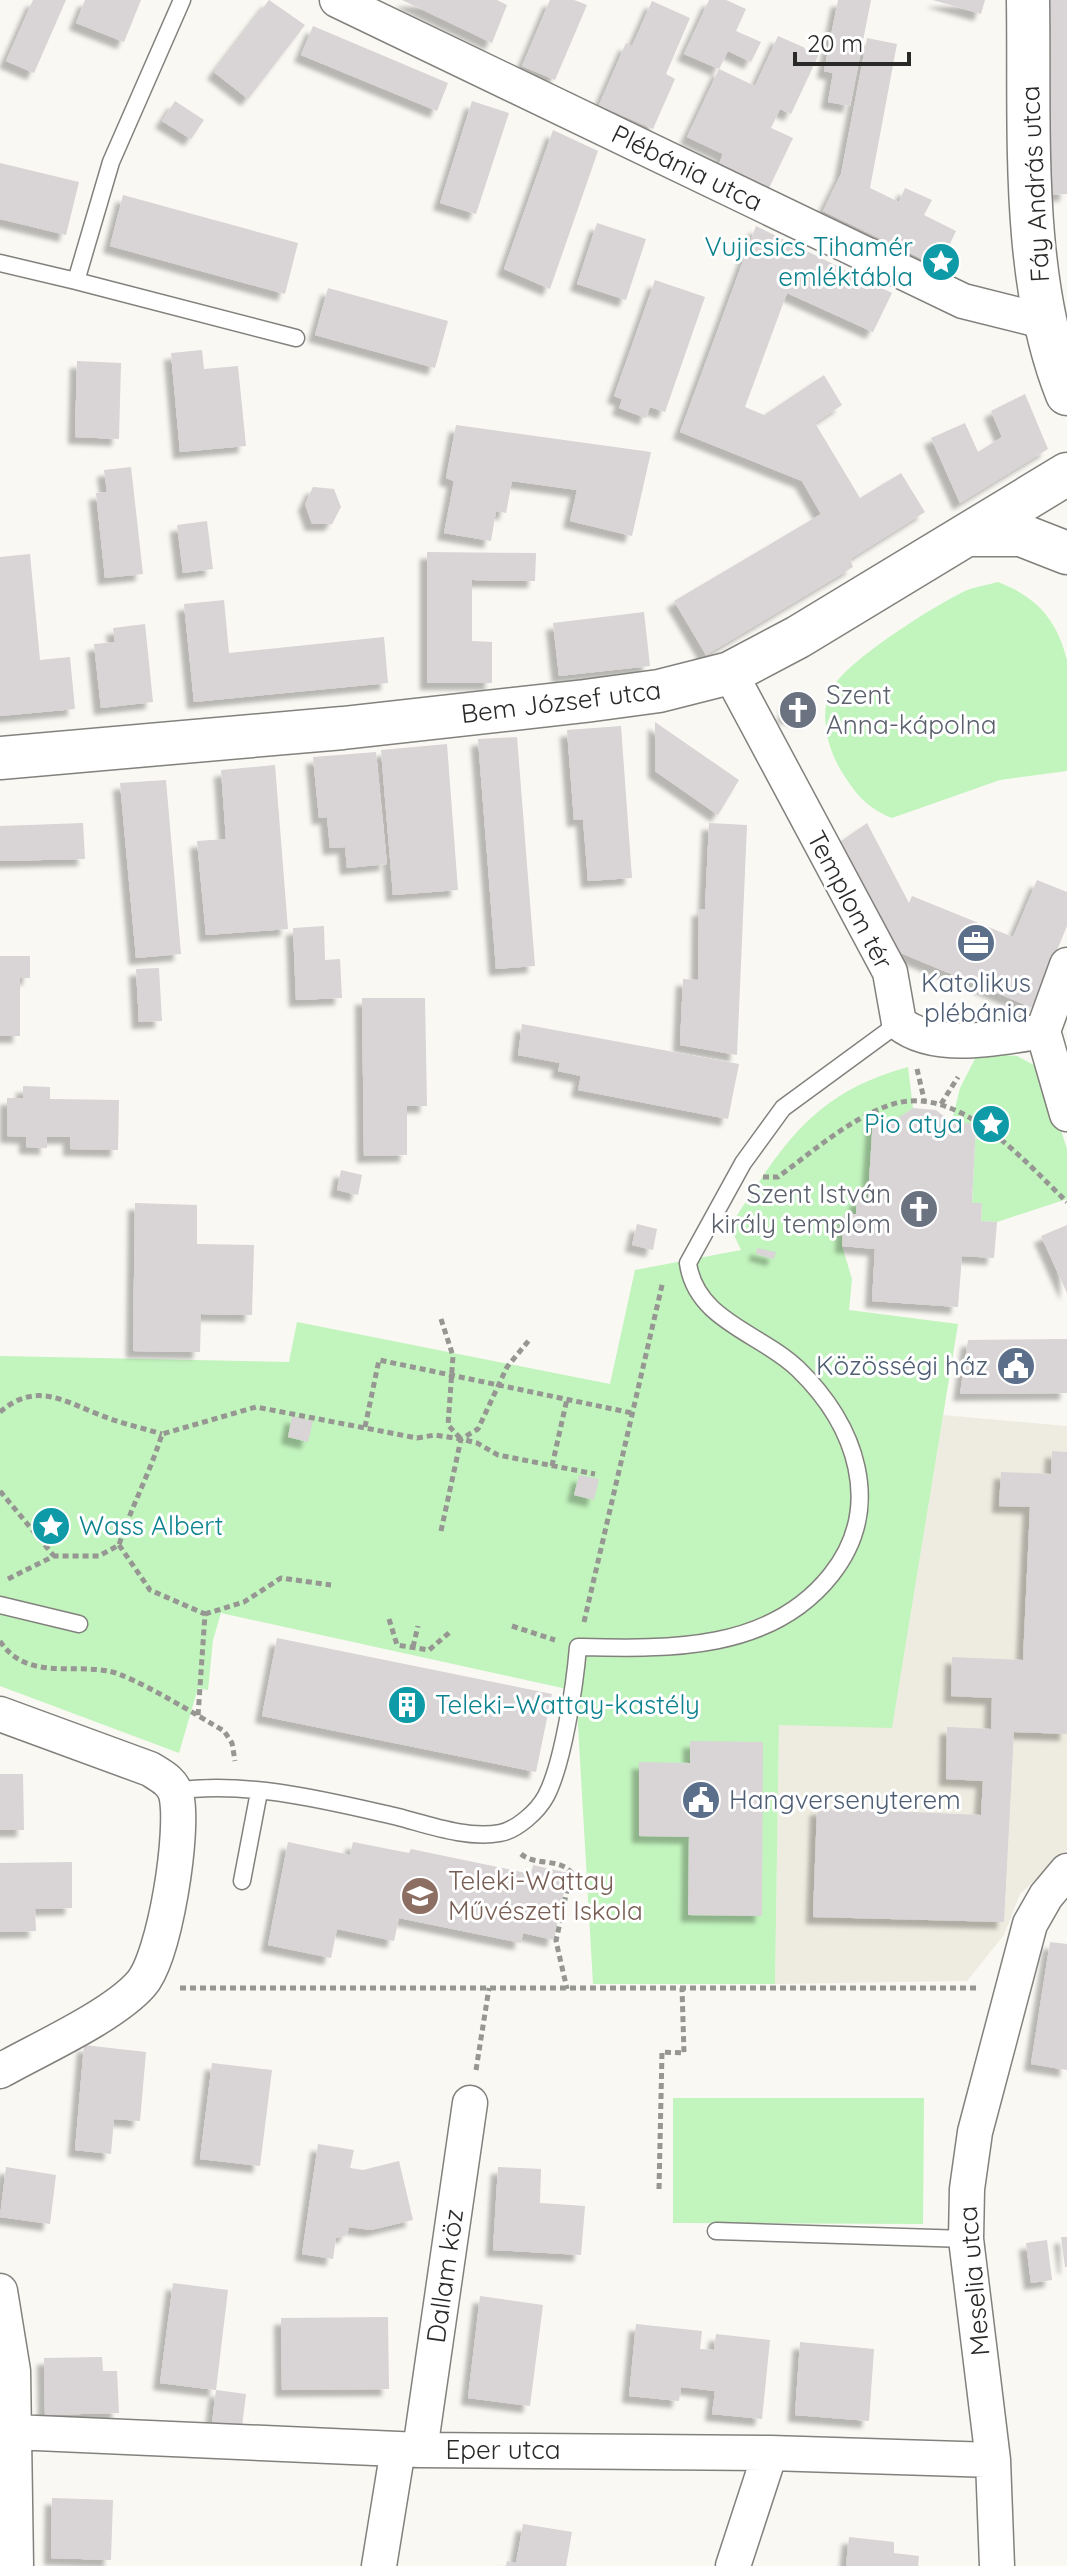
<svg xmlns="http://www.w3.org/2000/svg" width="1067" height="2566" viewBox="0 0 1067 2566" font-family="Quicksand,sans-serif">
<style>
.built{fill:#eeece0}
.green{fill:#c2f4bd}
.building{fill:#d9d4d6;filter:url(#shadow)}
.lines{fill:none;stroke-linecap:round;stroke-linejoin:round}
.service-casing{stroke:#82817d;stroke-width:19}
.minor-casing{stroke:#82817d;stroke-width:37}
.tertiary-casing{stroke:#82817d;stroke-width:45}
.path{stroke:#969692;stroke-width:5;stroke-dasharray:6 4;stroke-linecap:butt}
.service{stroke:#fff;stroke-width:16}
.minor{stroke:#fff;stroke-width:34}
.tertiary{stroke:#fff;stroke-width:42}
.labels{text-anchor:middle;stroke-width:6;stroke-linejoin:round;paint-order:stroke}
.street-label{font-size:26px;fill:#292927;stroke:#fff}
.culture-label{font-size:26px;fill:#0d838f;stroke:#fff;text-anchor:end}
.worship-label{font-size:26px;fill:#5b616d;stroke:#fff;text-anchor:start}
.service-label{font-size:26px;fill:#4e5e75;stroke:#fff}
.education-label{font-size:26px;fill:#785e54;stroke:#fff;text-anchor:start}
</style>
<defs>
<filter id="shadow"><feDropShadow dx="-7" dy="7" stdDeviation="2" flood-color="#0004"/></filter>
</defs>
<rect width="100%" height="100%" fill="#f9f8f3"/>
<path class="built" d="M 943,1415 L 1067,1426 L 1067,1850 L 1020,1894 L 1004,1935 L 967,1981 L 775,1984 L 779,1724 L 892,1727 Z"/>
<path class="green" d="M 998,582 C 1037,597 1057,620 1067,660 L 1067,771 L 1000,780 L 892,818 C 865,807 855,793 840,769 C 827,746 818,711 833,687 C 851,658 931,608 963,592 C 973,587 987,585 998,582 Z
M 978,1053 L 1017,1056 L 1034,1065 L 1053,1105 L 1067,1149 L 1067,1199 L 997,1222 L 981,1221 L 982,1204 L 972,1203 L 976,1125 L 952,1121 L 960,1088 Z
M 908,1067 L 913,1108 L 898,1118 L 873,1118 L 868,1198 L 857,1198 L 856,1214 L 844,1214 L 842,1246 L 852,1279 L 849,1310 L 958,1324 L 892,1728 L 779,1725 L 775,1984 L 593,1984 L 576,1691 L 221,1613 L 213,1640 L 208,1690 L 198,1688 L 179,1753 L 0,1686 L 0,1356 L 289,1362 L 297,1322 L 610,1384 L 635,1270 L 741,1250 L 732,1231 L 736,1217 C 785,1141 816,1092 908,1067 Z
M 673,2098 L 924,2098 L 923,2224 L 673,2223 Z"/>
<path class="building" d="M 33,0 L 66,0 L 34,73 L 6,61 Z
M 85,0 L 141,0 L 124,42 L 76,23 Z
M 269,0 L 305,25 L 248,99 L 214,72 Z
M 402,0 L 497,0 L 507,5 L 492,43 Z
M 550,0 L 574,0 L 587,5 L 555,80 L 522,66 Z
M 709,0 L 726,0 L 746,9 L 736,31 L 761,42 L 751,62 L 728,51 L 719,69 L 684,54 Z
M 838,0 L 871,0 L 850,106 L 828,102 L 833,73 L 824,71 Z
M 933,0 L 985,0 L 981,14 Z
M 1042,0 L 1067,0 L 1067,194 L 1046,195 Z
M 652,1 L 690,18 L 666,74 L 675,79 L 653,129 L 599,105 L 626,43 L 632,46 Z
M 313,26 L 448,83 L 437,111 L 301,55 Z
M 778,36 L 819,54 L 791,114 L 780,109 L 771,128 L 793,138 L 769,188 L 719,164 L 723,154 L 687,137 L 719,69 L 755,86 Z
M 867,38 L 897,44 L 870,188 L 899,202 L 905,188 L 932,200 L 924,215 L 956,231 L 939,267 L 823,211 L 841,174 Z
M 175,101 L 204,120 L 191,139 L 162,121 Z
M 472,101 L 509,113 L 476,214 L 440,203 Z
M 553,130 L 598,151 L 550,289 L 504,269 Z
M 0,163 L 79,182 L 66,235 L 0,219 Z
M 123,195 L 298,243 L 285,294 L 110,246 Z
M 597,223 L 646,239 L 626,300 L 577,284 Z
M 756,226 L 892,293 L 873,332 L 787,293 L 745,407 L 764,415 L 824,375 L 842,405 L 815,423 L 860,498 L 901,473 L 925,512 L 850,559 L 853,567 L 706,655 L 674,601 L 821,514 L 802,481 L 680,432 Z
M 655,280 L 705,297 L 665,412 L 650,407 L 646,418 L 619,408 L 622,399 L 614,396 Z
M 328,288 L 448,321 L 435,368 L 315,335 Z
M 202,350 L 204,369 L 238,366 L 246,446 L 180,452 L 171,353 Z
M 77,361 L 121,363 L 119,439 L 75,437 Z
M 1025,394 L 1048,449 L 960,503 L 931,438 L 965,423 L 978,452 L 1002,437 L 991,411 Z
M 456,425 L 651,452 L 632,536 L 570,521 L 577,490 L 512,481 L 506,513 L 496,511 L 491,541 L 444,533 L 454,481 L 446,478 Z
M 131,467 L 143,574 L 105,578 L 96,493 L 107,492 L 104,470 Z
M 313,487 L 334,489 L 341,507 L 332,524 L 312,524 L 305,504 Z
M 207,521 L 213,569 L 183,573 L 177,525 Z
M 427,552 L 536,553 L 535,581 L 472,580 L 472,641 L 492,642 L 492,683 L 427,683 Z
M 30,554 L 40,660 L 70,657 L 75,709 L 0,716 L 0,557 Z
M 224,600 L 229,653 L 384,637 L 388,683 L 194,702 L 184,604 Z
M 644,612 L 650,666 L 559,676 L 553,623 Z
M 145,624 L 153,702 L 101,708 L 94,644 L 115,642 L 113,628 Z
M 788,700 L 811,704 L 808,721 L 784,716 Z
M 655,722 L 739,780 L 718,815 L 655,771 Z
M 621,726 L 632,878 L 588,881 L 583,819 L 574,820 L 567,730 Z
M 517,737 L 535,966 L 496,969 L 478,739 Z
M 447,744 L 458,890 L 393,895 L 381,750 Z
M 376,752 L 387,864 L 347,868 L 345,847 L 330,848 L 327,817 L 319,818 L 313,757 Z
M 275,765 L 288,929 L 206,935 L 197,841 L 226,839 L 221,770 Z
M 166,780 L 181,954 L 136,958 L 120,783 Z
M 83,823 L 85,859 L 0,861 L 0,826 Z
M 709,823 L 747,825 L 737,1055 L 680,1045 L 683,979 L 698,980 L 699,909 L 705,909 Z
M 867,823 L 909,903 L 912,896 L 1013,937 L 1037,880 L 1067,892 L 1067,926 L 1033,1008 L 891,949 L 834,846 Z
M 324,926 L 325,960 L 340,959 L 342,998 L 296,1000 L 293,928 Z
M 0,956 L 30,956 L 30,978 L 20,978 L 20,1036 L 0,1036 Z
M 159,968 L 162,1021 L 139,1022 L 136,969 Z
M 362,998 L 425,998 L 427,1106 L 407,1106 L 407,1155 L 364,1156 Z
M 522,1024 L 739,1064 L 728,1119 L 578,1090 L 581,1076 L 558,1071 L 560,1063 L 518,1055 Z
M 23,1086 L 50,1087 L 50,1099 L 119,1100 L 118,1150 L 70,1149 L 70,1137 L 47,1137 L 47,1148 L 26,1147 L 26,1137 L 7,1136 L 7,1098 L 23,1098 Z
M 913,1108 L 936,1110 L 950,1121 L 976,1124 L 972,1203 L 982,1203 L 981,1221 L 997,1222 L 994,1258 L 962,1256 L 958,1307 L 872,1301 L 875,1249 L 842,1246 L 844,1214 L 856,1214 L 857,1198 L 868,1198 L 873,1118 L 898,1118 Z
M 341,1170 L 362,1175 L 358,1195 L 337,1190 Z
M 135,1203 L 197,1205 L 197,1244 L 254,1245 L 252,1315 L 201,1314 L 200,1352 L 133,1351 Z
M 637,1224 L 657,1229 L 653,1250 L 632,1245 Z
M 1067,1225 L 1067,1293 L 1041,1236 Z
M 757,1248 L 776,1252 L 774,1259 L 756,1254 Z
M 1067,1339 L 1067,1393 L 960,1394 L 968,1340 Z
M 292,1416 L 313,1421 L 308,1442 L 288,1437 Z
M 1052,1451 L 1067,1452 L 1067,1734 L 1014,1732 L 1004,1922 L 813,1917 L 817,1808 L 981,1815 L 983,1781 L 946,1779 L 947,1727 L 991,1729 L 992,1698 L 951,1696 L 952,1657 L 1023,1660 L 1030,1507 L 999,1506 L 1001,1472 L 1051,1474 Z
M 579,1475 L 599,1479 L 594,1500 L 574,1495 Z
M 277,1638 L 552,1694 L 536,1772 L 262,1716 Z
M 690,1741 L 763,1742 L 762,1916 L 688,1915 L 689,1837 L 639,1836 L 639,1762 L 690,1763 Z
M 0,1774 L 23,1774 L 24,1830 L 0,1830 Z
M 288,1842 L 350,1855 L 353,1842 L 409,1853 L 411,1849 L 531,1874 L 533,1865 L 568,1873 L 554,1940 L 523,1933 L 521,1943 L 399,1918 L 394,1941 L 337,1929 L 331,1958 L 268,1945 Z
M 72,1862 L 72,1908 L 35,1909 L 36,1931 L 0,1932 L 0,1863 Z
M 1050,1942 L 1067,1944 L 1067,2070 L 1031,2064 Z
M 84,2045 L 146,2052 L 140,2121 L 114,2119 L 111,2154 L 75,2150 Z
M 212,2063 L 272,2070 L 260,2166 L 200,2159 Z
M 318,2144 L 354,2150 L 350,2168 L 363,2170 L 399,2161 L 413,2220 L 371,2230 L 349,2227 L 347,2235 L 336,2238 L 333,2259 L 302,2254 Z
M 6,2167 L 56,2175 L 50,2224 L 0,2217 Z
M 498,2167 L 541,2169 L 540,2203 L 585,2206 L 581,2255 L 493,2250 Z
M 1061,2237 L 1067,2237 L 1067,2267 L 1065,2267 Z
M 1047,2240 L 1052,2280 L 1031,2283 L 1026,2243 Z
M 173,2283 L 228,2290 L 216,2390 L 246,2394 L 242,2427 L 212,2423 L 216,2390 L 160,2383 Z
M 480,2296 L 543,2305 L 530,2406 L 468,2398 Z
M 388,2317 L 389,2389 L 282,2390 L 281,2318 Z
M 636,2324 L 702,2331 L 700,2349 L 714,2350 L 716,2334 L 770,2340 L 762,2419 L 712,2414 L 715,2391 L 681,2387 L 679,2401 L 629,2396 Z
M 800,2342 L 874,2349 L 869,2421 L 795,2415 Z
M 102,2357 L 103,2371 L 117,2371 L 119,2413 L 45,2415 L 44,2358 Z
M 52,2498 L 113,2500 L 111,2560 L 51,2558 Z
M 523,2524 L 572,2532 L 566,2566 L 506,2566 L 507,2561 L 516,2563 Z
M 849,2537 L 894,2542 L 894,2553 L 919,2556 L 918,2566 L 846,2566 Z"/>
<g class="lines">
<g class="service-casing">
<path id="service" d="M 0,263 L 76,281 L 111,162 L 182,0
M 76,281 L 296,338
M 0,1605 L 79,1624
M 175,1791 C 246,1780 328,1801 398,1817 C 429,1825 467,1839 500,1833 C 517,1830 538,1811 546,1796 C 563,1764 575,1684 578,1647 C 668,1649 770,1652 831,1575 C 885,1507 856,1425 798,1369 C 761,1333 696,1321 688,1263 L 743,1163 L 783,1108 L 899,1023
M 242,1881 L 259,1792
M 716,2231 L 966,2239"/>
</g>
<g class="minor-casing">
<path id="minor" d="M 337,0 L 963,301 L 1043,321
M 730,673 L 890,972 L 899,1023 C 935,1052 1000,1038 1043,1031
M 1067,965 L 1043,1031 L 1067,1114
M 0,1714 L 150,1769 C 161,1776 172,1781 176,1794 C 185,1829 165,1957 141,1984 C 113,2016 39,2049 0,2071
M 0,2291 L 13,2371 L 16,2566
M 14,2432 L 420,2450 L 770,2453 L 993,2460
M 420,2450 L 470,2103
M 379,2566 L 398,2449
M 733,2566 L 770,2453
M 997,2566 L 993,2460 L 966,2239 L 967,2189 L 975,2132 L 1030,1924 L 1046,1896 L 1067,1871"/>
</g>
<g class="tertiary-casing">
<path id="tertiary" d="M 1028,0 C 1030,124 1020,278 1067,394
M 971,535 L 1021,535 L 1067,553
M 0,758 L 343,728 L 585,701 L 659,691 L 730,673 L 798,637 L 1067,474"/>
</g>
<path class="path" d="M 917,1069 L 924,1099
M 941,1104 L 958,1077
M 763,1177 L 778,1177 C 812,1152 847,1121 887,1106 C 956,1080 1022,1159 1067,1202
M 441,1319 L 453,1356 L 448,1425 L 460,1438
M 0,1412 C 36,1381 64,1401 100,1415 C 120,1423 142,1428 162,1434
M 365,1427 L 379,1360 L 632,1413
M 552,1466 L 567,1399
M 0,1491 L 54,1556
M 441,1531 L 461,1439 L 478,1429 L 507,1367 L 530,1339
M 119,1545 L 150,1590 L 205,1614 L 198,1716
M 8,1579 L 54,1556 L 99,1556 L 119,1545 C 131,1507 150,1473 162,1434 L 256,1407 L 417,1438 L 435,1435 L 461,1439 L 477,1443 L 498,1455 L 595,1474
M 205,1614 L 244,1602 L 281,1578 L 331,1585
M 389,1619 L 397,1645 L 429,1650 L 450,1632
M 584,1622 L 663,1281
M 512,1626 L 555,1640
M 0,1641 C 25,1680 70,1664 108,1671 C 132,1675 200,1717 224,1731 L 232,1743 L 235,1761
M 413,1647 L 418,1626
M 521,1854 C 535,1866 559,1858 571,1872 L 556,1941 L 567,1989
M 180,1988 L 978,1988
M 476,2070 L 489,1988
M 659,2189 L 662,2052 L 684,2053 L 682,1988"/>
<use href="#service" class="service"/>
<use href="#minor" class="minor"/>
<use href="#tertiary" class="tertiary"/>
</g>
<defs>
<g id="sight-disc" transform="scale(2)"><circle r="9.5" fill="#0f9aa8" stroke="#fff"/><path d="M0-6L1.8-2.2L6-1.7L2.9 1.2L3.7 5.4L0 3.3L-3.7 5.4L-2.9 1.2L-6-1.7L-1.8-2.2Z" fill="#fff"/></g>
<g id="church-disc" transform="scale(2)"><circle r="9.5" fill="#6b7280" stroke="#fff"/><path d="M-1.2-6h2.4v3.5h3.3v2.4h-3.3V6h-2.4V-.1h-3.3v-2.4h3.3Z" fill="#fff"/></g>
<g id="office-disc" transform="scale(2)"><circle r="9.5" fill="#5c6f8a" stroke="#fff"/><path d="M-6-3h4V-5.5h4V-3h4V5H-6ZM-1-4.5V-3h2v-1.5ZM-6 0V1H6V0Z" fill="#fff"/></g>
<g id="civic-disc" transform="scale(2)"><circle r="9.5" fill="#5c6f8a" stroke="#fff"/><path d="M-.6-6.5H3V-4.5H.6V-3L4-1V1h2V6H-6V1h2V-1L-.6-3ZM-1.2 2.5V6h2.4V2.5Z" fill="#fff"/></g>
<g id="building-disc" transform="scale(2)"><circle r="9.5" fill="#0f9aa8" stroke="#fff"/><path d="M-4-6H4V6H1V3H-1V6H-4ZM-2.5-4.3h1.7v1.8h-1.7ZM.8-4.3h1.7v1.8H.8ZM-2.5-1h1.7V.8h-1.7ZM.8-1h1.7V.8H.8Z" fill="#fff"/></g>
<g id="school-disc" transform="scale(2)"><circle r="9.5" fill="#8d6e63" stroke="#fff"/><path d="M0-5L7-2L0 1L-7-2ZM-4 1L0 2.5L4 1V4Q0 6-4 4Z" fill="#fff"/></g>
</defs>
<g fill-rule="evenodd">
<use href="#sight-disc" x="941" y="262"/>
<use href="#church-disc" x="798" y="710"/>
<use href="#office-disc" x="976" y="943"/>
<use href="#sight-disc" x="991" y="1124"/>
<use href="#church-disc" x="919" y="1209"/>
<use href="#civic-disc" x="1016" y="1366"/>
<use href="#sight-disc" x="51" y="1526"/>
<use href="#building-disc" x="407" y="1705"/>
<use href="#civic-disc" x="701" y="1800"/>
<use href="#school-disc" x="420" y="1896"/>
</g>
<g class="labels">
<g class="street-label">
<text transform="translate(687 168) rotate(26)" y="9">Plébánia utca</text>
<text transform="translate(1035 184) rotate(-93)" y="9">Fáy András utca</text>
<text transform="translate(561 702) rotate(-7)" y="9">Bem József utca</text>
<text transform="translate(850 900) rotate(62)" y="9">Templom tér</text>
<text transform="translate(445 2276) rotate(-82)" y="9">Dallam köz</text>
<text transform="translate(974 2281) rotate(-95)" y="9">Meselia utca</text>
<text x="503" y="2459">Eper utca</text>
</g>
<g class="culture-label">
<text x="913" y="256">Vujicsics Tihamér<tspan x="913" dy="30">emléktábla</tspan></text>
<text x="963" y="1133">Pio atya</text>
<text x="79" y="1535" text-anchor="start">Wass Albert</text>
<text x="435" y="1714" text-anchor="start">Teleki–Wattay-kastély</text>
</g>
<g class="worship-label">
<text x="826" y="704">Szent<tspan x="826" dy="30">Anna-kápolna</tspan></text>
<text x="891" y="1203" text-anchor="end">Szent István<tspan x="891" dy="30">király templom</tspan></text>
</g>
<g class="service-label">
<text x="976" y="992">Katolikus<tspan x="976" dy="30">plébánia</tspan></text>
<text x="988" y="1375" text-anchor="end">Közösségi ház</text>
<text x="729" y="1809" text-anchor="start">Hangversenyterem</text>
</g>
<g class="education-label">
<text x="448" y="1890">Teleki-Wattay<tspan x="448" dy="30">Művészeti Iskola</tspan></text>
</g>
</g>
<path d="M795 52v12h114v-12" fill="none" stroke="#292927" stroke-width="4"/>
<text x="807" y="52" font-size="24" fill="#292927" stroke="#ffffff" stroke-width="6" paint-order="stroke">20 m</text>
</svg>
